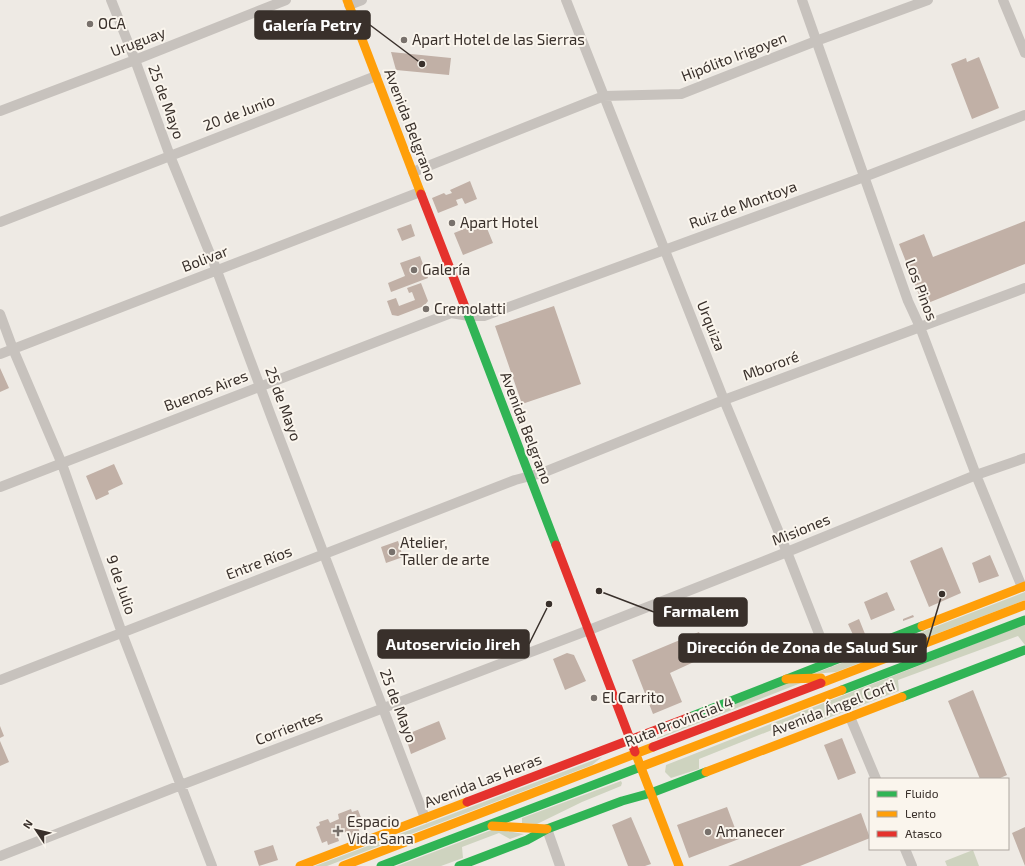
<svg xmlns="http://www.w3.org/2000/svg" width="1025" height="866" viewBox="0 0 1025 866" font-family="'Exo 2',sans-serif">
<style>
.grass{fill:#ced3bf}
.building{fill:#c1b0a6}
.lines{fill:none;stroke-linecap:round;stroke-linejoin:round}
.street{stroke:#c7c2bd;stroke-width:10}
.fast{stroke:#30b455;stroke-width:9}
.slow{stroke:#ff9f0a;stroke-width:9}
.jam{stroke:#e5322d;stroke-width:9}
.poi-dot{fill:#78716c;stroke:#faf5ed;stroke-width:1.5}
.labels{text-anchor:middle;stroke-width:4;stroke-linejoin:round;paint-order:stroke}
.poi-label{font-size:15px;fill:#39302b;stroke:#faf5ed;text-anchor:start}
.street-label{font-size:15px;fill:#39302b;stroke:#faf5ed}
.leader{fill:none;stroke:#39302b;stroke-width:1.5}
.callout-dot{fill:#39302b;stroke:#faf5ed;stroke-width:1.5}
.callout{fill:#39302b;stroke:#39302b;stroke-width:1.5}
.callout-label{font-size:16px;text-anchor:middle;font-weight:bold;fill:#fff}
</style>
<rect width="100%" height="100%" fill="#eeeae4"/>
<path class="grass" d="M 1025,592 L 1025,600 L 836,672 L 813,674 Z
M 1025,624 L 1025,645 L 1018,636 L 898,680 L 899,691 L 820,721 L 812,714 L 699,759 L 699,769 L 671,778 L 665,772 L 666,765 Z
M 788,682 L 801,683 L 657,739 L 657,738 L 718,713 L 737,703 Z
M 602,757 L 592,765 L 327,866 L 315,866 Z
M 621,781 L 622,783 L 621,786 L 582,802 L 537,824 L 522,823 L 522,818 Z
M 494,829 L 524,834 L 510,839 L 499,833 L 462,847 L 463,858 L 441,866 L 397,866 Z
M 973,850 L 979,866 L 947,866 L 945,861 Z"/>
<path class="building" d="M 391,52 L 451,58 L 449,75 L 396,70 Z
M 979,57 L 999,108 L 972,119 L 951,64 L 966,58 L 967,62 Z
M 470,181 L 477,199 L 465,204 L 462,198 L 456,200 L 458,205 L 438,213 L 432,198 L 444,193 L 446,195 L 452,193 L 450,190 Z
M 484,221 L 493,243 L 463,255 L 454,233 Z
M 1025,221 L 1025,264 L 923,305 L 899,244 L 924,234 L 933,257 Z
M 411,224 L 415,236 L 402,241 L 397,229 Z
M 420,256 L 428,278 L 391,292 L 388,283 L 405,276 L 400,263 Z
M 421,283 L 428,301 L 424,306 L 398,316 L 392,315 L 387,301 L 396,298 L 399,306 L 415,300 L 412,292 L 409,293 L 407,288 Z
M 554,306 L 581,384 L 522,404 L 495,326 Z
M 0,368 L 9,388 L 0,392 Z
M 114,464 L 123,484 L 108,491 L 109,494 L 96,500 L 86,476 Z
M 398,541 L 403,557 L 386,563 L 381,547 Z
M 942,547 L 961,593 L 929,607 L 910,561 Z
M 990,555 L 999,576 L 979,583 L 972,563 Z
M 887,592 L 895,610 L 871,620 L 864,602 Z
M 913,615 L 914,617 L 903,621 L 903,619 Z
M 859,619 L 865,634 L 855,639 L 848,624 Z
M 699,632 L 709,655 L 670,673 L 682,702 L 653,714 L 632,660 Z
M 567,653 L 574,655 L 586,681 L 565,690 L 553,659 Z
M 973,690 L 1007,775 L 998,779 L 980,779 L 948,701 Z
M 439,721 L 446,739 L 411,754 L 405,735 Z
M 0,726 L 4,736 L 0,738 Z
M 842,738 L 856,773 L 838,780 L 824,745 Z
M 0,741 L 9,762 L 0,766 Z
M 727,807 L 739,839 L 689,858 L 677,825 Z
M 351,809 L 352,812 L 358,810 L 364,825 L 358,827 L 360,833 L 349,837 L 347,832 L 337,835 L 339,841 L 328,845 L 327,841 L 322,843 L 316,827 L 320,825 L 319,822 L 328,819 L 330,823 L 339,819 L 338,814 Z
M 861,813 L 870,838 L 800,866 L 728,866 Z
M 631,817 L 651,864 L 645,866 L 628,866 L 612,825 Z
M 1025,827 L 1025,866 L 1012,833 Z
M 273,845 L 278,860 L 259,866 L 254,851 Z"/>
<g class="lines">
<path class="street" d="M 111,0 L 135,60 L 170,156 L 217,271 L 271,416 L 425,818
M 566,0 L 724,400 L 787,552 L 830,662
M 802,0 L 908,301 L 920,327 L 976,475 L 1022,587
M 1003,0 L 1025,53
M 349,5 L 362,0
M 0,111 L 135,60 L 286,0
M 413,172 L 604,96 L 681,94 L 816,41 L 928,0
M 0,222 L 376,76
M 0,314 L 13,349 L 62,464 L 122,633 L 212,866
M 0,354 L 420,192
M 0,487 L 451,313 L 469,316 L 484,316 L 864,177 L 1025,115
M 0,680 L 515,480 L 542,473 L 724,400 L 1025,288
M 850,717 L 876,779
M 547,829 L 560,866
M 905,849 L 912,866
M 0,856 L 181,785 L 589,630 L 787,552 L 976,475 L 1025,458"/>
<path class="fast" d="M 465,307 L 556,545
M 842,690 L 1025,620
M 902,697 L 1025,650
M 690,717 L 922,626
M 381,866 L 643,766
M 459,866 L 527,840 L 547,829 L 622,801 L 651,793 L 706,772"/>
<path class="slow" d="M 347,0 L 421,194
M 922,626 L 1025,586
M 786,679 L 821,678
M 821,683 L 1025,605
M 635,752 L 679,866
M 643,766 L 842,690
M 706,772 L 902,697
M 492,826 L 547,829
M 300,866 L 467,802
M 343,866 L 653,747"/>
<path class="jam" d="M 421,194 L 465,307
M 556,545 L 635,752
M 653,747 L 821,683
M 467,802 L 690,717"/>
</g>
<g class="poi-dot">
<circle cx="90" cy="24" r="4"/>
<circle cx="404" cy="40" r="4"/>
<circle cx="452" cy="223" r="4"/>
<circle cx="414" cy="270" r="4"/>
<circle cx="426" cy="309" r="4"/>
<circle cx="392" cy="552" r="4"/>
<circle cx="594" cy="698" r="4"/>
<path d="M336 825h4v4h4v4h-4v4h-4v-4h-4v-4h4z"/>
<circle cx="708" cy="832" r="4"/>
</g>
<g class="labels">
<g class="poi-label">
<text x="98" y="29">OCA</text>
<text x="412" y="45">Apart Hotel de las Sierras</text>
<text x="460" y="228">Apart Hotel</text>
<text x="422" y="275">Galería</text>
<text x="434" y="314">Cremolatti</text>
<text x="400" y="548">Atelier,<tspan x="400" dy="17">Taller de arte</tspan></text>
<text x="602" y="703">El Carrito</text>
<text x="347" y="827">Espacio<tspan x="347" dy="17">Vida Sana</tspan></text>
<text x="716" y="837">Amanecer</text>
</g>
<g class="street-label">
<text transform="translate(138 42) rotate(-21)" y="5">Uruguay</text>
<text transform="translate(734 57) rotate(-21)" y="5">Hipólito Irigoyen</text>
<text transform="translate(166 102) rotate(70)" y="5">25 de Mayo</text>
<text transform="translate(239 113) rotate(-21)" y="5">20 de Junio</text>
<text transform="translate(410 125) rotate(69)" y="5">Avenida Belgrano</text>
<text transform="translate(743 205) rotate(-20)" y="5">Ruiz de Montoya</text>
<text transform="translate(205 259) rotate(-21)" y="5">Bolivar</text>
<text transform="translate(921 290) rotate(69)" y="5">Los Pinos</text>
<text transform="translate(711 326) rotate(68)" y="5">Urquiza</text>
<text transform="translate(771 366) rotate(-20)" y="5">Mbororé</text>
<text transform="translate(206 391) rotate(-21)" y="5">Buenos Aires</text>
<text transform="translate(283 404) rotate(70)" y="5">25 de Mayo</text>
<text transform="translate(526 428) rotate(69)" y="5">Avenida Belgrano</text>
<text transform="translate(801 530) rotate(-22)" y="5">Misiones</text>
<text transform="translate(259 563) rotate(-21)" y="5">Entre Ríos</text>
<text transform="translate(121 585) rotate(71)" y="5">9 de Julio</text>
<text transform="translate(398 706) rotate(69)" y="5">25 de Mayo</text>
<text transform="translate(833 708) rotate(-21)" y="5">Avenida Ángel Corti</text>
<text transform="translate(679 722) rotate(-21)" y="5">Ruta Provincial 4</text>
<text transform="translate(289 728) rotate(-21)" y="5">Corrientes</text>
<text transform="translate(483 781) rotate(-21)" y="5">Avenida Las Heras</text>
</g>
</g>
<path class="leader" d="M422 64L370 25M599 591L654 612M549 604L529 644M942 594L926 648"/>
<g class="callout-dot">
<circle cx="422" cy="64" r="4"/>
<circle cx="599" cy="591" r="4"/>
<circle cx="549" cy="604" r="4"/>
<circle cx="942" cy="594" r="4"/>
</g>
<g class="callout">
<rect x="255" y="11" width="115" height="28" rx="4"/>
<rect x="654" y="598" width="93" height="28" rx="4"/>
<rect x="378" y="630" width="151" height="28" rx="4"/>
<rect x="679" y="634" width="247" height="28" rx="4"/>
</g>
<g class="callout-label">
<text x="312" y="31">Galería Petry</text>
<text x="701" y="617">Farmalem</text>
<text x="453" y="650">Autoservicio Jireh</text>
<text x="802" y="653">Dirección de Zona de Salud Sur</text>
</g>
<rect x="869" y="778" width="140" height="72" fill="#faf5ed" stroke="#ada69f"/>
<rect x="877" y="791" width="20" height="6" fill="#30b455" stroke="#ada69f"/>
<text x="905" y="798" font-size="12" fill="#39302b">Fluido</text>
<rect x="877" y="811" width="20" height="6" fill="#ff9f0a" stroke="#ada69f"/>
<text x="905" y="818" font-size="12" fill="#39302b">Lento</text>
<rect x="877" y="831" width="20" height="6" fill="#e5322d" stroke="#ada69f"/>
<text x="905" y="838" font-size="12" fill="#39302b">Atasco</text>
<g transform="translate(36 830) rotate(305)" stroke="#faf5ed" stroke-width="3" paint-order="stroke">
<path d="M0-3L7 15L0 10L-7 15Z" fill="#39302b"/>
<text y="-6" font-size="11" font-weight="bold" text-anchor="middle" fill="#39302b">N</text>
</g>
</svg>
